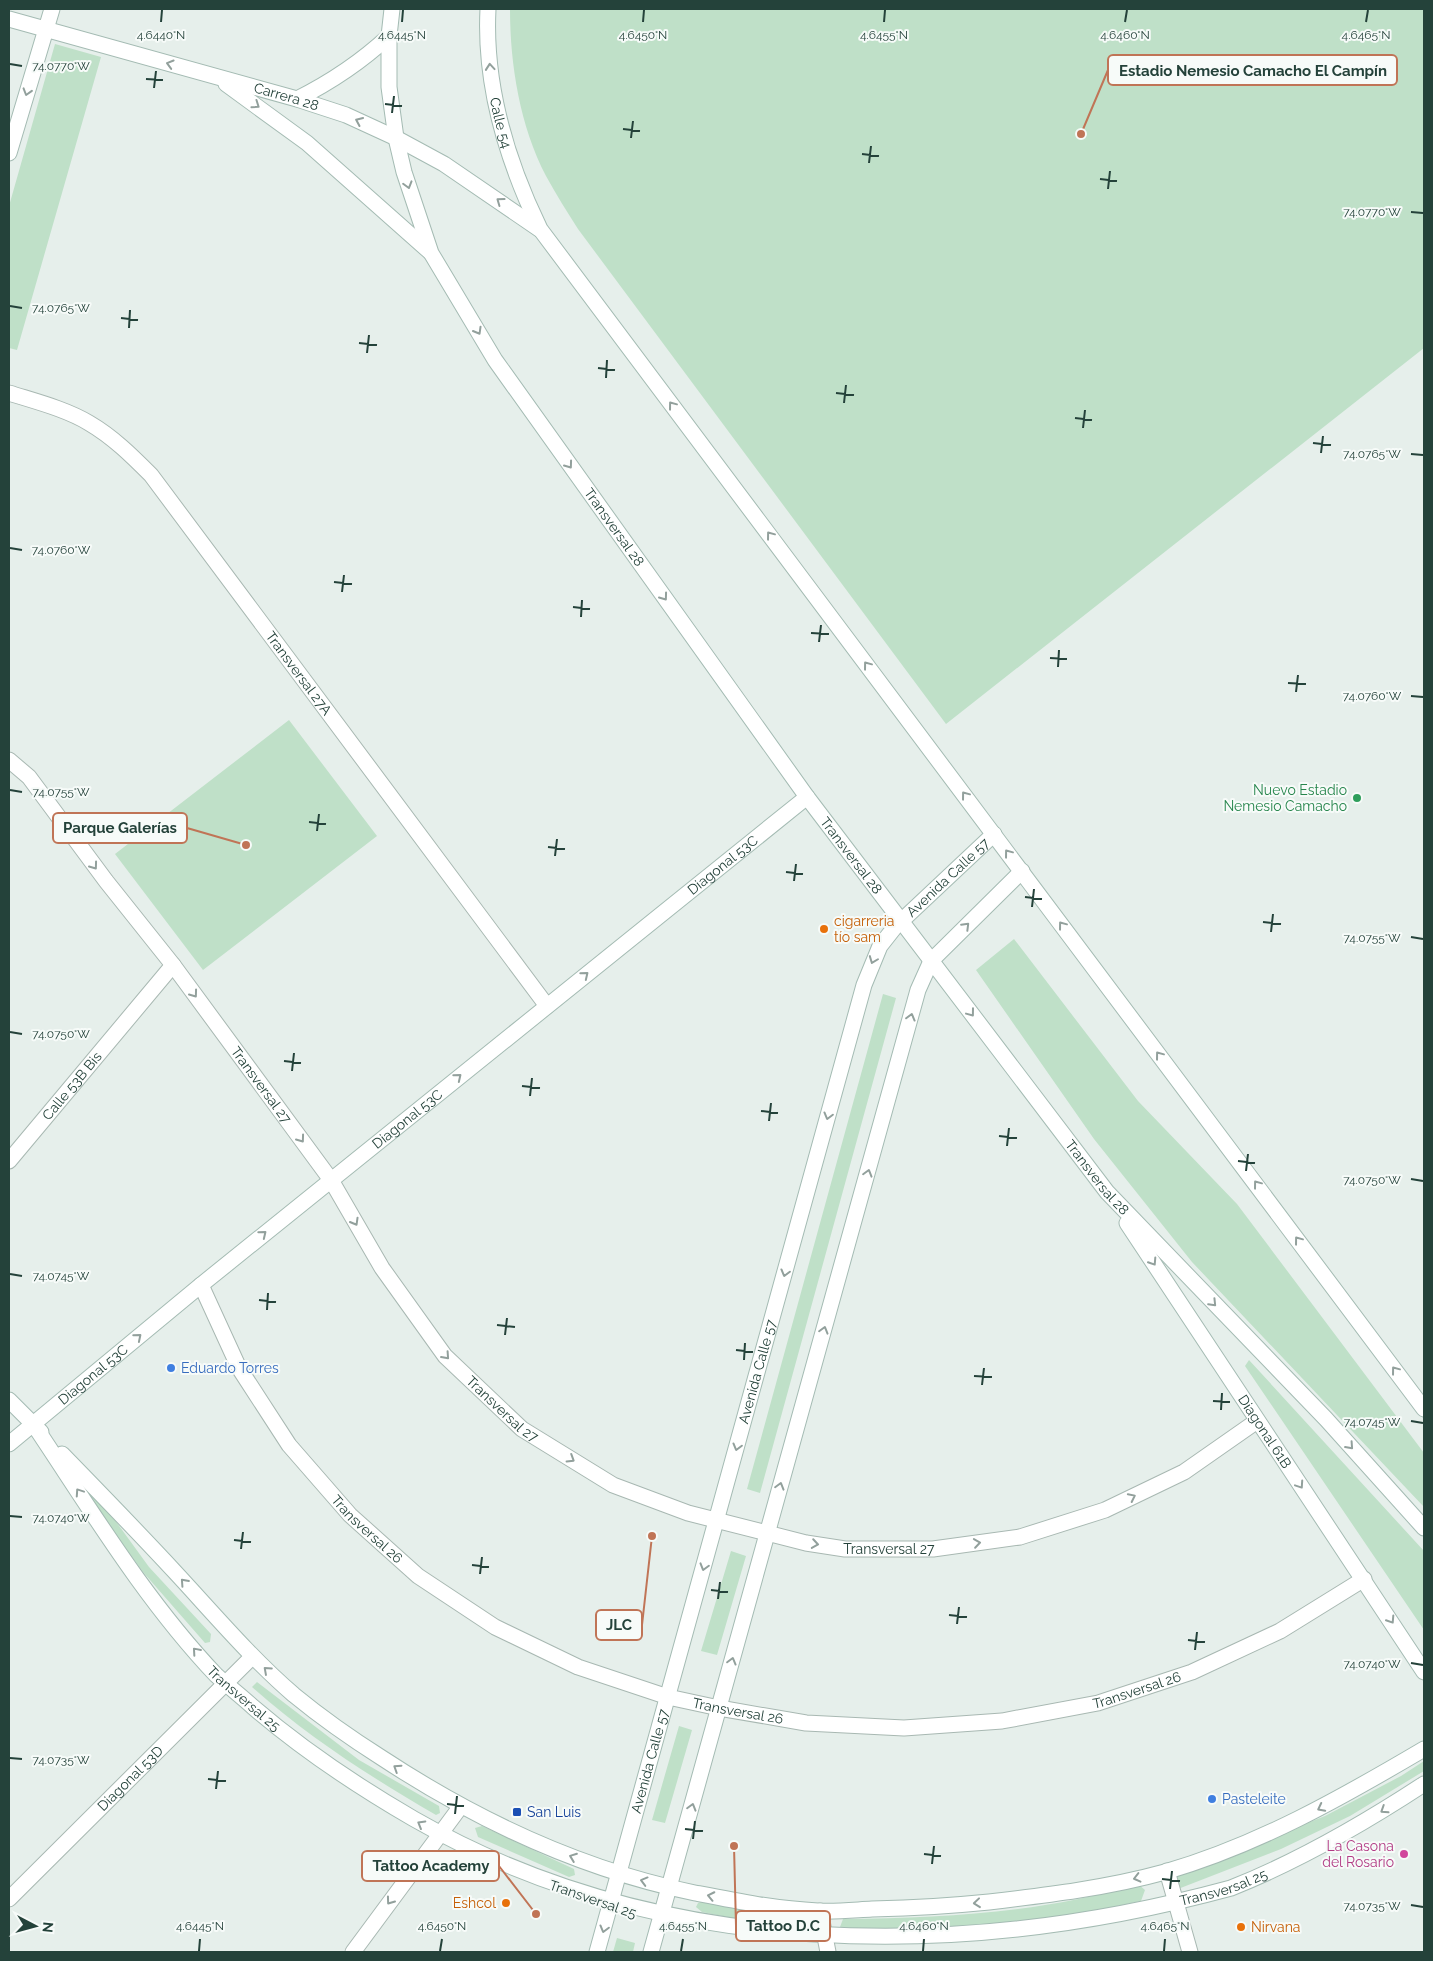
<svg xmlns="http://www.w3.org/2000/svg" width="1433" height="1961" viewBox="0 0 1433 1961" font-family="Raleway,sans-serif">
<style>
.green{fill:#bfe0c8}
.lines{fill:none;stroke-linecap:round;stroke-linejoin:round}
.street-casing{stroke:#a8b8b2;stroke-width:17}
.secondary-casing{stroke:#a4bbb3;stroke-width:17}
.street{stroke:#fff;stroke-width:15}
.secondary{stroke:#fff;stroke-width:15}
.oneway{stroke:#92a09c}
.ticks{fill:none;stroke:#24423a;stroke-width:2}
.leisure-dot{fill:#2e9e5b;stroke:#f7fbf9;stroke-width:2}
.food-dot{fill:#e8710a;stroke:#f7fbf9;stroke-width:2}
.shop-dot{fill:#3f7fe0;stroke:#f7fbf9;stroke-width:2}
.transit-dot{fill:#1a4fb4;stroke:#f7fbf9;stroke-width:2}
.hotel-dot{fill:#d1479c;stroke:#f7fbf9;stroke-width:2}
.labels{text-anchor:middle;stroke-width:4;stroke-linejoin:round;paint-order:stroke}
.street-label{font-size:14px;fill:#24423a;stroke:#f7fbf9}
.leisure-label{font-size:14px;fill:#27864d;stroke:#f7fbf9;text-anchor:end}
.food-label{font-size:14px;fill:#c56008;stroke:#f7fbf9;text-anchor:start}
.shop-label{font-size:14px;fill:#366cbe;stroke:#f7fbf9;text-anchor:start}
.transit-label{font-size:14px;fill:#164399;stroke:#f7fbf9;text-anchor:start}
.hotel-label{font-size:14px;fill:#b23c85;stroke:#f7fbf9;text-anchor:end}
.ticks-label{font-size:12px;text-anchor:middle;fill:#24423a;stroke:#f7fbf9;stroke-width:4;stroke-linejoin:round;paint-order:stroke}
.leader{fill:none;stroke:#c07456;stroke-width:2}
.callout-dot{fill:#c07456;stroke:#f7fbf9;stroke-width:2}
.callout{fill:#f7fbf9;stroke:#c07456;stroke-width:2}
.callout-label{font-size:15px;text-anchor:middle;font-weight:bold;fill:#24423a}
</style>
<rect width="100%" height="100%" fill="#e6efeb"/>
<path class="green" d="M 510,9 L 1424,9 L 1424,348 L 946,724 L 578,229 C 567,212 556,194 546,176 C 520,126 510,65 510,9 Z
M 55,44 L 101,57 L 17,350 L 9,348 L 9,206 Z
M 289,720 L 377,836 L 203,970 L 115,854 Z
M 1014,939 L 1138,1101 L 1237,1204 L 1424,1453 L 1424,1507 L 1192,1262 L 1094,1139 L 976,970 Z
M 883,994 L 896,998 L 760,1493 L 747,1489 Z
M 1249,1360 L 1424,1551 L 1424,1630 L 1245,1366 Z
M 88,1483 L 149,1567 L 211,1634 L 210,1642 L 205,1643 L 143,1572 L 83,1490 Z
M 731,1551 L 746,1556 L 717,1655 L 701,1651 Z
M 257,1682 L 359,1760 L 439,1806 L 440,1813 L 436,1815 C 371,1777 309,1738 252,1687 Z
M 679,1726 L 692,1730 L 665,1823 L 652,1820 Z
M 1424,1761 L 1424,1771 L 1350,1816 L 1281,1849 L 1178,1889 L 1173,1877 L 1325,1816 L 1401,1776 Z
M 482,1826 L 574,1869 L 575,1875 L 569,1877 L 478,1837 L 475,1828 Z
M 1138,1884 L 1145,1890 L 1141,1901 L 1023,1926 L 845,1938 L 840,1927 L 843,1919 C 944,1918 1041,1913 1138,1884 Z
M 704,1901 L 791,1914 L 794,1918 L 793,1923 L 788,1925 L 753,1922 L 702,1912 L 696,1907 L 698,1903 Z
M 617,1938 L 635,1943 L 633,1952 L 613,1952 Z"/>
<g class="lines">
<g class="street-casing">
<g id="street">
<path id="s1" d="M 9,393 C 34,401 66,409 89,423 C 113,437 132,456 151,475 L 547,1006"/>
<path id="s2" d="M 9,760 L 29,777 L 106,881 L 173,965 L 331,1180 L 382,1268 L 445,1356 L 522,1429 L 613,1485 L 688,1513 L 806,1543 L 845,1549 L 933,1549 L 1020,1537 L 1105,1510 L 1184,1472 L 1257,1421"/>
<path id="s3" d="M 9,1161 L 173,965"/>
<path id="s4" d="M 201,1285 L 239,1368 L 289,1445 L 350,1515 L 418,1576 L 495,1627 L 578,1667 L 668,1697 L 719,1708 L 806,1723 L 904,1728 L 1002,1721 L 1098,1703 L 1192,1672 L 1280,1631 L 1364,1579"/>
<path d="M 1167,1871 L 1190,1952"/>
<path id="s5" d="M 9,1899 L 252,1657"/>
<path d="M 820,1911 L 828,1952"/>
<path d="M 353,1952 L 461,1806"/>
</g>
</g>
<g class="secondary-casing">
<g id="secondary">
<path id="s6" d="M 392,9 L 389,36 L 389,87 L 396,138 L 404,172 L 431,253 L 495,360 L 807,797 L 1107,1192 L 1326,1419 L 1424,1528"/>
<path id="s7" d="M 488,9 C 484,86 507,161 540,229 L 1424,1409"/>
<path id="s8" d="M 9,19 L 297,99 L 346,115 L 396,138 L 444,164 L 539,229"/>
<path d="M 226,84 L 307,143 L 430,252"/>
<path d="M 297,99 C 331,82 361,62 389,36"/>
<path d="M 9,153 L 52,9"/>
<path id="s9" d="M 1127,1223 L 1424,1672"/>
<path d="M 9,1400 L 41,1432"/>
<path id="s10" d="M 34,1425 C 91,1510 145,1600 216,1675 C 228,1686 241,1696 253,1707 C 303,1750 357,1786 414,1819 C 662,1961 962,1961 1231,1888 C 1299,1861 1363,1824 1424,1784"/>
<path id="s11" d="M 9,1444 L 201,1285 L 807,797"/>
<path d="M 62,1454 C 100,1493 138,1532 175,1572 C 214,1614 251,1658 294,1695 C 322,1718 352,1739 382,1758 C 478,1821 583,1870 695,1893 C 736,1901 776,1909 818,1911 C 836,1912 854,1910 872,1909 C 911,1908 950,1906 989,1902 C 1048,1895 1107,1888 1165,1872 C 1258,1845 1341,1798 1424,1749"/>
<path id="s12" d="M 597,1952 L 864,985 L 880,946 L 895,927 L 994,834"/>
<path d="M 651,1952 L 918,990 L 931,961 L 1022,871"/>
</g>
</g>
<use href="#street" class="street"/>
<use href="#secondary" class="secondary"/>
</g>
<defs><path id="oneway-chevron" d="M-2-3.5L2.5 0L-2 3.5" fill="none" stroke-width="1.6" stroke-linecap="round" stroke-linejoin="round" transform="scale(1.25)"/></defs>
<g class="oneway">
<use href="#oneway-chevron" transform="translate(170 64) rotate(-164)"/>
<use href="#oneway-chevron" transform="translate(490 67) rotate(-95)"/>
<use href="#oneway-chevron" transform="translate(27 92) rotate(107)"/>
<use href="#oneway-chevron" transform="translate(256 105) rotate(35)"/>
<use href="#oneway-chevron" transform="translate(359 121) rotate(-156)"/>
<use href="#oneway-chevron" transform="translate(408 185) rotate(74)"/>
<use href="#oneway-chevron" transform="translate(500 201) rotate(-144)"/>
<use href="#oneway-chevron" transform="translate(478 331) rotate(60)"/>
<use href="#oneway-chevron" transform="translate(672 405) rotate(-127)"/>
<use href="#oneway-chevron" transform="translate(569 465) rotate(54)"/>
<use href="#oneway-chevron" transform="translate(770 535) rotate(-127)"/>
<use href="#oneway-chevron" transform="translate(664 597) rotate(54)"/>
<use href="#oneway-chevron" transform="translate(867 665) rotate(-127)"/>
<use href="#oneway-chevron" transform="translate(965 795) rotate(-127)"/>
<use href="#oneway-chevron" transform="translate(1008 853) rotate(-127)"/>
<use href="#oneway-chevron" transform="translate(94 866) rotate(54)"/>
<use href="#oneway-chevron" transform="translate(1062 925) rotate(-127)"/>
<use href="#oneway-chevron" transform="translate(966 926) rotate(-45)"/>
<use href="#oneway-chevron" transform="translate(873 960) rotate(111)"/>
<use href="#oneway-chevron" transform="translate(585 975) rotate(-39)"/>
<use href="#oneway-chevron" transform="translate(194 994) rotate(54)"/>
<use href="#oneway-chevron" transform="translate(971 1013) rotate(53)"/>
<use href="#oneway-chevron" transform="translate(911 1017) rotate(-75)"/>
<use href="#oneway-chevron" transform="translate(1159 1055) rotate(-127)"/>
<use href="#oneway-chevron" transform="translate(458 1077) rotate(-39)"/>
<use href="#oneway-chevron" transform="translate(828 1116) rotate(105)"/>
<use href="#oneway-chevron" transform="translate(301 1139) rotate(54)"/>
<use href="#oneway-chevron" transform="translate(868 1173) rotate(-74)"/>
<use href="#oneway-chevron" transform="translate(1257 1184) rotate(-127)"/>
<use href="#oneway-chevron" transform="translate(355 1222) rotate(60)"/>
<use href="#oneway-chevron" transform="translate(263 1234) rotate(-39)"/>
<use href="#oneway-chevron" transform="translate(1298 1240) rotate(-127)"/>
<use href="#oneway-chevron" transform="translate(1153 1262) rotate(57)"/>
<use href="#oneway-chevron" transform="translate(785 1273) rotate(105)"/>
<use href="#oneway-chevron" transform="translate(1213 1303) rotate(46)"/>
<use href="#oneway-chevron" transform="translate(824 1330) rotate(-74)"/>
<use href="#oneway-chevron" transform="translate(138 1337) rotate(-40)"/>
<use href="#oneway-chevron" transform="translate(446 1356) rotate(48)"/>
<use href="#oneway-chevron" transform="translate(1395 1370) rotate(-127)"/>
<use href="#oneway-chevron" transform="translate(1350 1446) rotate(48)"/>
<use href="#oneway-chevron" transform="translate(737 1447) rotate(105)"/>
<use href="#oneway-chevron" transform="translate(571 1459) rotate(32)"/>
<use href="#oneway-chevron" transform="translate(1300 1485) rotate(56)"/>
<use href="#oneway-chevron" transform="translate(780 1486) rotate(-74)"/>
<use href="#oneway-chevron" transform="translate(79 1492) rotate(-124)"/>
<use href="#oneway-chevron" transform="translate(1132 1497) rotate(-26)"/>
<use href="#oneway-chevron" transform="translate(977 1543) rotate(-8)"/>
<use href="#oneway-chevron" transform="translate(815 1544) rotate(9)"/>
<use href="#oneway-chevron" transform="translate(704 1567) rotate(106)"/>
<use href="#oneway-chevron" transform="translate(184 1582) rotate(-132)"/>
<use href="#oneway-chevron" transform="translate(1391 1620) rotate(57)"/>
<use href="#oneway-chevron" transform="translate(196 1651) rotate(-131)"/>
<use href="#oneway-chevron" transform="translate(732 1661) rotate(-75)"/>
<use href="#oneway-chevron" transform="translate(267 1670) rotate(-138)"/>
<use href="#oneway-chevron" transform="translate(397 1768) rotate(-147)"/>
<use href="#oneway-chevron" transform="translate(692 1807) rotate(-74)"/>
<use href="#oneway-chevron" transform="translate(1321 1808) rotate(153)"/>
<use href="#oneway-chevron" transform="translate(1384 1810) rotate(147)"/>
<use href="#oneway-chevron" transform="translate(421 1824) rotate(-150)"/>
<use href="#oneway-chevron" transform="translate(573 1857) rotate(-159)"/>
<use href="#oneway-chevron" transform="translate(1137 1878) rotate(166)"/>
<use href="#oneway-chevron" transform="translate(644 1881) rotate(-165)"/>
<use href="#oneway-chevron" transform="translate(711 1896) rotate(-168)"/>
<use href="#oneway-chevron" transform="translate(390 1901) rotate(126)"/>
<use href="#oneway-chevron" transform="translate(977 1903) rotate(174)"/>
<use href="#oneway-chevron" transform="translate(604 1929) rotate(105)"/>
</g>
<path class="ticks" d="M 161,22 L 162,10M 402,22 L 403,10M 643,22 L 644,10M 884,22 L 885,10M 1125,22 L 1127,10M 1366,22 L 1368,10M 10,64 L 22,66M 146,79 L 163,80M 154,88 L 156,71M 385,104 L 402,106M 392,113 L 394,96M 623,129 L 640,131M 631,138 L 633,121M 862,154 L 879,156M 869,163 L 871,146M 1100,179 L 1117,181M 1108,189 L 1110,171M 1411,212 L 1423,213M 10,306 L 22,308M 121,318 L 138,320M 129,328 L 130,310M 359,343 L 377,345M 367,353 L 369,335M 598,368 L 615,370M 606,378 L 607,360M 836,393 L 854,395M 844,403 L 846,385M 1075,418 L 1092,420M 1083,428 L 1085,410M 1313,443 L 1331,445M 1321,453 L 1323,436M 1411,454 L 1423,455M 10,548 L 22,550M 334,582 L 352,584M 342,592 L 344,575M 573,607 L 590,609M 581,617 L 582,600M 811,633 L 829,634M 819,642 L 821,625M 1050,658 L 1067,659M 1058,667 L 1059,650M 1288,683 L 1306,684M 1296,692 L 1298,675M 1411,696 L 1423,697M 10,790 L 22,792M 309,822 L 326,824M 317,831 L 319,814M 548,847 L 565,849M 555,856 L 557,839M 786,872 L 803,874M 794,881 L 796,864M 1025,897 L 1042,899M 1032,907 L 1034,889M 1263,922 L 1281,924M 1271,932 L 1273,914M 1411,937 L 1423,939M 10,1032 L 22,1034M 284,1061 L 301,1063M 292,1071 L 294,1053M 522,1086 L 540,1088M 530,1096 L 532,1078M 761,1111 L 778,1113M 769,1121 L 771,1103M 999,1136 L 1017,1138M 1007,1146 L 1009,1128M 1238,1161 L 1255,1163M 1246,1171 L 1248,1154M 1411,1179 L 1423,1181M 10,1274 L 22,1276M 259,1300 L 276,1302M 267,1310 L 268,1293M 497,1325 L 515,1327M 505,1335 L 507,1318M 736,1350 L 753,1352M 744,1360 L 745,1343M 974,1376 L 992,1377M 982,1385 L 984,1368M 1213,1401 L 1230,1402M 1221,1410 L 1222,1393M 1411,1421 L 1423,1423M 10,1516 L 22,1517M 234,1540 L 251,1542M 241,1549 L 243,1532M 472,1565 L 489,1567M 480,1574 L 482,1557M 711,1590 L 728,1592M 718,1599 L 720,1582M 949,1615 L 967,1617M 957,1624 L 959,1607M 1188,1640 L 1205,1642M 1195,1650 L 1197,1632M 1411,1663 L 1423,1665M 10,1758 L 22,1759M 208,1779 L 226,1781M 216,1789 L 218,1771M 447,1804 L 464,1806M 455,1814 L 457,1796M 685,1829 L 703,1831M 693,1839 L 695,1821M 924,1854 L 941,1856M 932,1864 L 934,1846M 1162,1879 L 1180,1881M 1170,1889 L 1172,1871M 1411,1905 L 1423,1907M 199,1951 L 200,1939M 440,1951 L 442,1939M 681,1951 L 683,1939M 923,1951 L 924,1939M 1164,1951 L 1165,1939"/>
<circle class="leisure-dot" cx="1357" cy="798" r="5"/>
<g class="food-dot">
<circle cx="824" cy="929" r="5"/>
<circle cx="506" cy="1903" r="5"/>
<circle cx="1241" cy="1927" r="5"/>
</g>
<g class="shop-dot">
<circle cx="171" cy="1368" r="5"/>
<circle cx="1212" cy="1799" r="5"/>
</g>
<rect class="transit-dot" x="512" y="1807" width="10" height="10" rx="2.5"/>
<circle class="hotel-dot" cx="1404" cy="1854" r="5"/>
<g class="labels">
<g class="street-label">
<text dy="5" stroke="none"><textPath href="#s8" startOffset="288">Carrera 28</textPath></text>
<text dy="5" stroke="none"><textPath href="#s7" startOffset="115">Calle 54</textPath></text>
<text dy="5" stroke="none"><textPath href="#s6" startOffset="580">Transversal 28</textPath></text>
<text dy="5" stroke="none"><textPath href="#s1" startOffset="414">Transversal 27A</textPath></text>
<text dy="5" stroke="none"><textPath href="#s6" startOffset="985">Transversal 28</textPath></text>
<text dy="5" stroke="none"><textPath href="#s11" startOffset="919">Diagonal 53C</textPath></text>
<text dy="5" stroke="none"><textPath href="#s12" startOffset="1142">Avenida Calle 57</textPath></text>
<text dy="5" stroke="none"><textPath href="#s3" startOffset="98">Calle 53B Bis</textPath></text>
<text dy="5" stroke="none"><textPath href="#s2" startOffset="412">Transversal 27</textPath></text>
<text dy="5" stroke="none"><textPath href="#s11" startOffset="514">Diagonal 53C</textPath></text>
<text dy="5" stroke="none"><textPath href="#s6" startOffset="1390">Transversal 28</textPath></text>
<text dy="5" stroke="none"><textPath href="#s12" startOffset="602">Avenida Calle 57</textPath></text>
<text dy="5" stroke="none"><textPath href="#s11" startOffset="109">Diagonal 53C</textPath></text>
<text dy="5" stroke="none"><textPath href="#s2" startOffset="818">Transversal 27</textPath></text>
<text dy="5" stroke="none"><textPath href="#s9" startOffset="250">Diagonal 61B</textPath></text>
<text dy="5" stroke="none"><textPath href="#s4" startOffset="298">Transversal 26</textPath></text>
<text dy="5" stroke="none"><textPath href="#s2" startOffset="1238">Transversal 27</textPath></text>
<text dy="5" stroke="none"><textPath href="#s4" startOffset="1122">Transversal 26</textPath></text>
<text dy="5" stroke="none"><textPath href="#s10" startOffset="346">Transversal 25</textPath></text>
<text dy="5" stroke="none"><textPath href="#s4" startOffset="718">Transversal 26</textPath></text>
<text dy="5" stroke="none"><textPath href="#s12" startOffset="198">Avenida Calle 57</textPath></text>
<text dy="5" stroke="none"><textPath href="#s5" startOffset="171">Diagonal 53D</textPath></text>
<text dy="5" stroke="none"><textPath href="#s10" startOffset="1389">Transversal 25</textPath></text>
<text transform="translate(593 1899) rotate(19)" y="5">Transversal 25</text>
</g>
<g class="leisure-label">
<text x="1347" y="795">Nuevo Estadio<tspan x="1347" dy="16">Nemesio Camacho</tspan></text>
</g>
<g class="food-label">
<text x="834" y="926">cigarreria<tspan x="834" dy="16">tío sam</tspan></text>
<text x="496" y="1908" text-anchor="end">Eshcol</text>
<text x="1251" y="1932">Nirvana</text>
</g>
<g class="shop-label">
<text x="181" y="1373">Eduardo Torres</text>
<text x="1222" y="1804">Pasteleite</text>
</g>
<g class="transit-label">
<text x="527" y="1817">San Luis</text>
</g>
<g class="hotel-label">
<text x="1394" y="1851">La Casona<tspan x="1394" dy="16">del Rosario</tspan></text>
</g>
</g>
<g class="ticks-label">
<text x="161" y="39">4.6440°N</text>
<text x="402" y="39">4.6445°N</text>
<text x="643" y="39">4.6450°N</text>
<text x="884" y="39">4.6455°N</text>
<text x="1125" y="39">4.6460°N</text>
<text x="1366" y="39">4.6465°N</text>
<text x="61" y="70">74.0770°W</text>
<text x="1372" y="216">74.0770°W</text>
<text x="61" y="312">74.0765°W</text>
<text x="1372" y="458">74.0765°W</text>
<text x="61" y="554">74.0760°W</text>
<text x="1372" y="700">74.0760°W</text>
<text x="61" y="796">74.0755°W</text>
<text x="1372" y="942">74.0755°W</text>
<text x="61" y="1038">74.0750°W</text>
<text x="1372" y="1184">74.0750°W</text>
<text x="61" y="1280">74.0745°W</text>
<text x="1372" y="1426">74.0745°W</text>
<text x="61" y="1522">74.0740°W</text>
<text x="1372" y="1668">74.0740°W</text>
<text x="61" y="1764">74.0735°W</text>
<text x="1372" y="1910">74.0735°W</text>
<text x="200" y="1930">4.6445°N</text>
<text x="442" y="1930">4.6450°N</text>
<text x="683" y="1930">4.6455°N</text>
<text x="924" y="1930">4.6460°N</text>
<text x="1165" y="1930">4.6465°N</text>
</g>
<path class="leader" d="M1081 134L1108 70M246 845L187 828M652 1536L642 1625M536 1914L499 1866M734 1846L736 1926"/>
<g class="callout-dot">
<circle cx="1081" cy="134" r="5"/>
<circle cx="246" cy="845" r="5"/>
<circle cx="652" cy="1536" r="5"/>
<circle cx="536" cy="1914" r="5"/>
<circle cx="734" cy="1846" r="5"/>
</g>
<g class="callout">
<rect x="1108" y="55" width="289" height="30" rx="5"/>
<rect x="53" y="813" width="134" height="30" rx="5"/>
<rect x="596" y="1610" width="46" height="30" rx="5"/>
<rect x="362" y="1851" width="137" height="30" rx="5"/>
<rect x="736" y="1911" width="94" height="30" rx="5"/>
</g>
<g class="callout-label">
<text x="1253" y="76">Estadio Nemesio Camacho El Campín</text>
<text x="120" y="833">Parque Galerías</text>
<text x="619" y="1630">JLC</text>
<text x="431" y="1871">Tattoo Academy</text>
<text x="783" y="1931">Tattoo D.C</text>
</g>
<rect width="1433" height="1961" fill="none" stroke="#24423a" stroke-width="20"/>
<g transform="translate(35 1926) rotate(96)" stroke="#f7fbf9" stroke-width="4" paint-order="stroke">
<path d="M0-4L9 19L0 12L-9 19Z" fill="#24423a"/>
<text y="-8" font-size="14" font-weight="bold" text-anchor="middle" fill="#24423a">N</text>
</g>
</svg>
